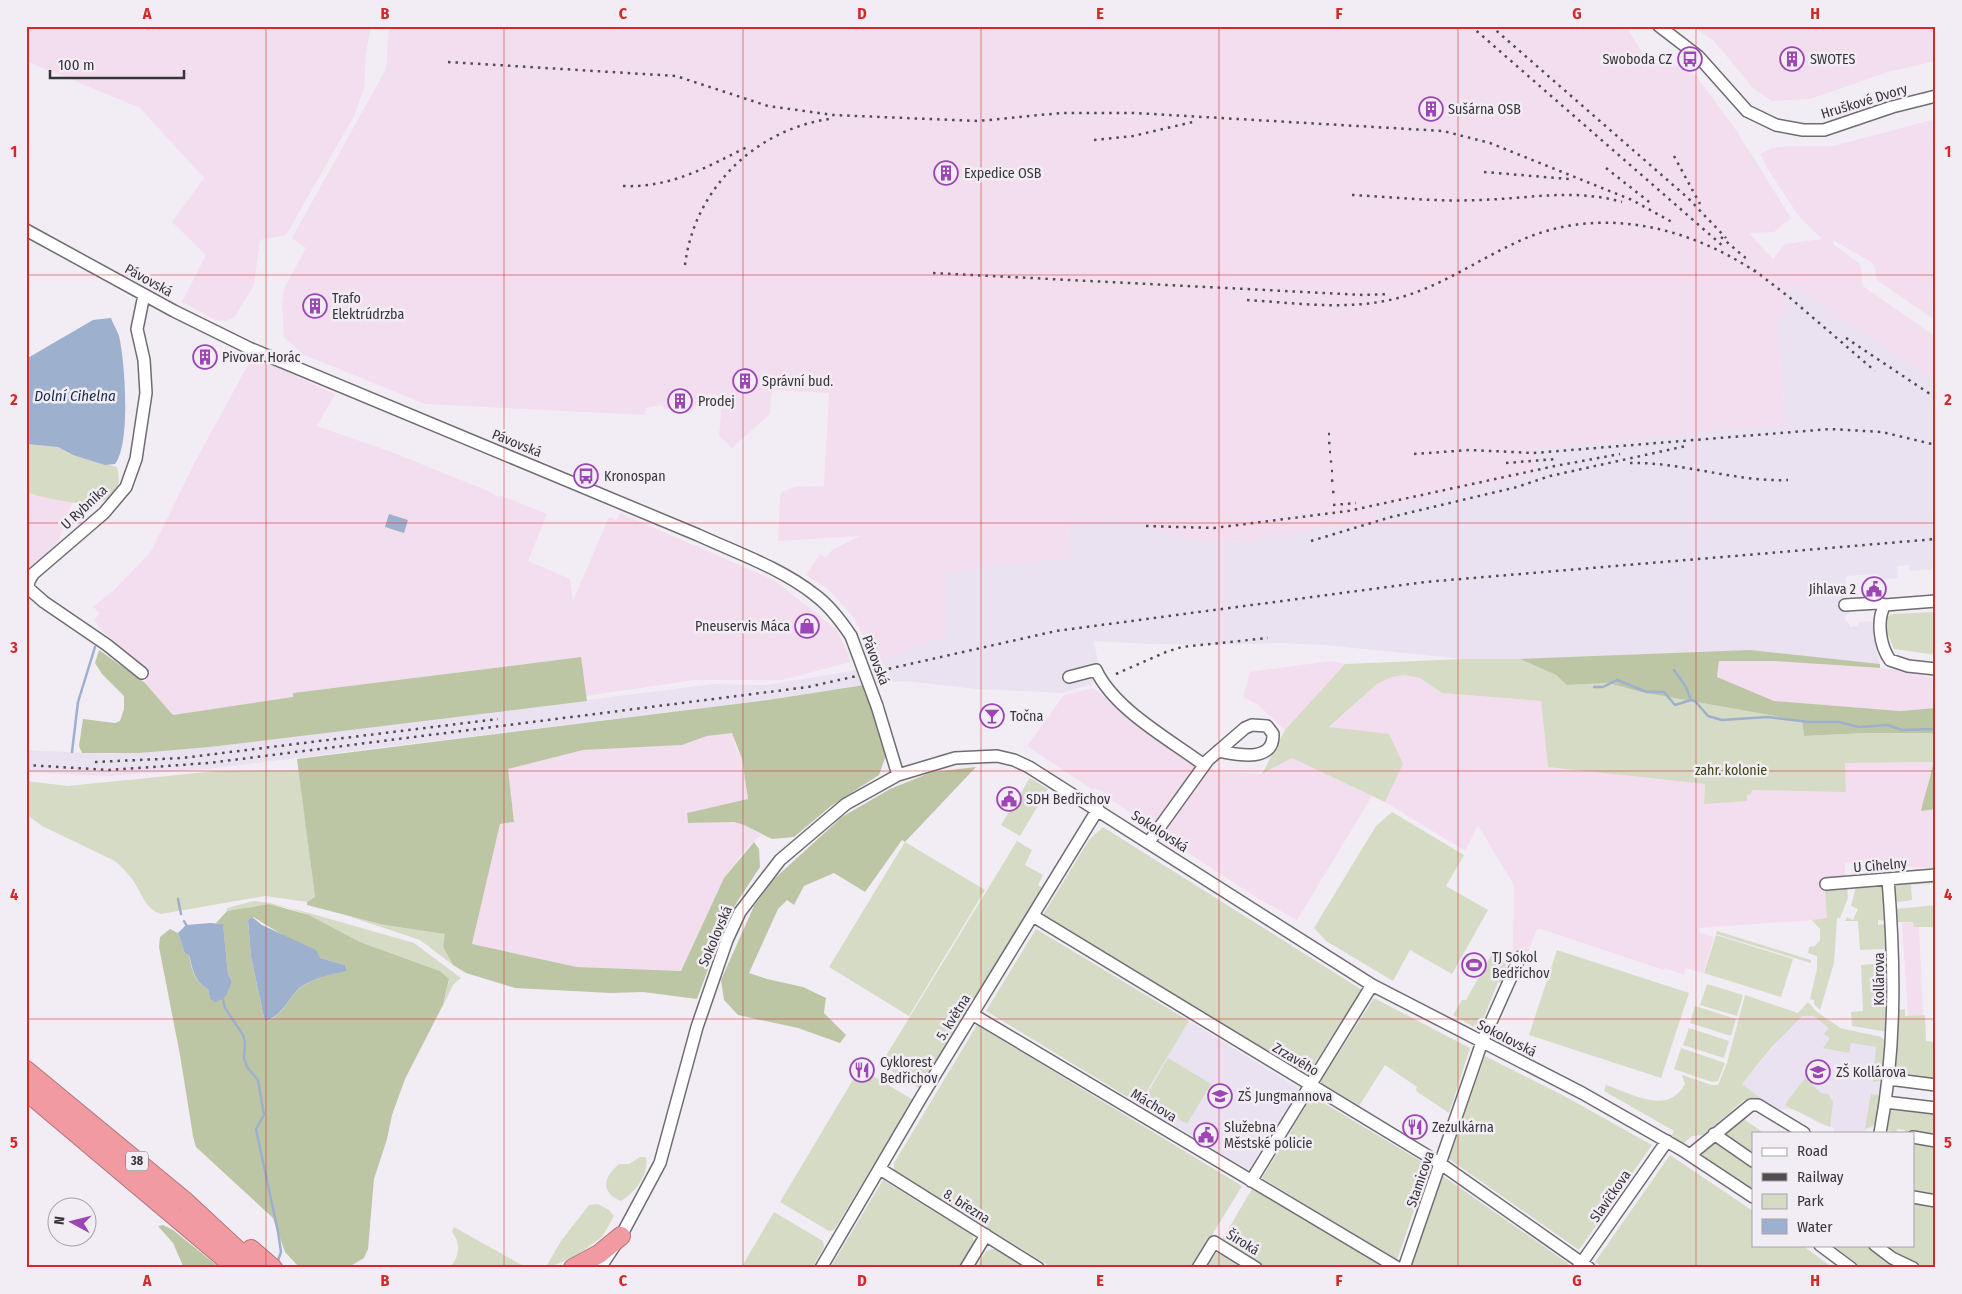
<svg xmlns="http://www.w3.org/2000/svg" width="1962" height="1294" viewBox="0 0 1962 1294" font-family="'Fira Sans Condensed',sans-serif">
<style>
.industrial{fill:#f2deee}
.built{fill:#eae2f1}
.green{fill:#d5dbc4}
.forest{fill:#bdc6a4;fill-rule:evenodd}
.water{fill:#9db0cd}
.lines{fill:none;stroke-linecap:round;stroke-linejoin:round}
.stream{stroke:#9db0cd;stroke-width:2.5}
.minor-casing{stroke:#706c73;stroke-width:14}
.highway-casing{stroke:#b0777d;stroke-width:20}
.minor{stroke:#fff;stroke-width:11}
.highway{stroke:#f19aa2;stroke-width:18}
.rail{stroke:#504d51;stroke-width:2.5;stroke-dasharray:2.5 5;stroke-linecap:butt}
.minor-bridge-casing{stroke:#706c73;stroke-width:14;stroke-linecap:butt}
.minor-bridge{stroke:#fff;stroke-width:11}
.grid{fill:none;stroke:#d62828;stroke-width:1;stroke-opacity:0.55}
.labels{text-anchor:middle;stroke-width:5;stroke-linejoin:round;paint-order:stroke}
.shield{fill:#f2edf5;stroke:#6f6c71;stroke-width:1}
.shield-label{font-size:12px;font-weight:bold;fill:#373538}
.poi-label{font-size:14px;fill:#373538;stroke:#f2edf5;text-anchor:start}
.street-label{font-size:14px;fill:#373538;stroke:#f2edf5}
.park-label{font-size:14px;fill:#3c450e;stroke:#f2edf5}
.water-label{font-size:15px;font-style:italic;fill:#122a51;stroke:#f2edf5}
.neatline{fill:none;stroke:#d62828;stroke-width:2}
.grid-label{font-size:16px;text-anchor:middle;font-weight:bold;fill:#d62828}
</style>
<rect width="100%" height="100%" fill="#f2edf5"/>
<path class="industrial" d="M 26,26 L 371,26 L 366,52 L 364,88 L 354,116 L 286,235 L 260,240 L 254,285 L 234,318 L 225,321 L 215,320 L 182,302 L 206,255 L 172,222 L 204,178 L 140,108 L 26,61 Z
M 389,26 L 1626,26 L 1647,61 L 1683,66 L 1697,77 L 1736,130 L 1791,218 L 1774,232 L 1749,233 L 1773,259 L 1785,244 L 1822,239 L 1798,215 L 1767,168 L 1760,154 L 1772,148 L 1789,146 L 1833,146 L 1936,119 L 1936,321 L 1877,280 L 1874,266 L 1871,262 L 1833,240 L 1833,244 L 1860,264 L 1863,286 L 1936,337 L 1936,381 L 1811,300 L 1794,285 L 1782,298 L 1790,304 L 1777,326 L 1786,424 L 1537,449 L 1538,473 L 1377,510 L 1379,517 L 1352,527 L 1351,523 L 1287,535 L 1270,535 L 1250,542 L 1195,540 L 1109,520 L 1071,523 L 1070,526 L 1068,527 L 1071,559 L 991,566 L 946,614 L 946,636 L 878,663 L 854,618 L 828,589 L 806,575 L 820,554 L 826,558 L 832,550 L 860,536 L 778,541 L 780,496 L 782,492 L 795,487 L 824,486 L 829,393 L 774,390 L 771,396 L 770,414 L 732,448 L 719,436 L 722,401 L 719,399 L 719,395 L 704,394 L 704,399 L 700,399 L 700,403 L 691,411 L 665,409 L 662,405 L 646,408 L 645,415 L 425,404 L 302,354 L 284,337 L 282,304 L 284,289 L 306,248 L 292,238 L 386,69 Z
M 1693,26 L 1936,26 L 1936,61 L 1888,72 L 1810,99 L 1772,101 L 1753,88 L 1714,41 Z
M 253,356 L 335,394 L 317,426 L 394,453 L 488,491 L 498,497 L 499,495 L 547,514 L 528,561 L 570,579 L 573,601 L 609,517 L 616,520 L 620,513 L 774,580 L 837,630 L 849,655 L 850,662 L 782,680 L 695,680 L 586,696 L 580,657 L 293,693 L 294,697 L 173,715 L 144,682 L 151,672 L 102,631 L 94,620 L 100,613 L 93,607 L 113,591 L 150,553 L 196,460 Z
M 26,486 L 73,501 L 58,542 L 26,575 Z
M 1332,661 L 1345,664 L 1285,730 L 1257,704 L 1243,697 L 1250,672 Z
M 1719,661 L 1776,661 L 1903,670 L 1936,679 L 1936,708 L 1900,711 L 1774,701 L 1717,677 Z
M 1405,675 L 1420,678 L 1442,693 L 1541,701 L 1548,767 L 1705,784 L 1704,803 L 1747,801 L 1747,795 L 1752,790 L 1846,791 L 1845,763 L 1933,762 L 1922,810 L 1936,809 L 1936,868 L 1845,863 L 1845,886 L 1828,919 L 1699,928 L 1698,932 L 1714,937 L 1703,973 L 1686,968 L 1684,975 L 1665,968 L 1664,970 L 1541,929 L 1537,929 L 1525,959 L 1513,955 L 1514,885 L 1478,825 L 1465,851 L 1385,802 L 1403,764 L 1329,728 L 1377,684 L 1392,677 Z
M 1093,688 L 1195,767 L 1152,827 L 1105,796 L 1106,794 L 1095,788 L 1093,790 L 1027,746 L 1064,695 Z
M 732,732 L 736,748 L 742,759 L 748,800 L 687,813 L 688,823 L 734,822 L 744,825 L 761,835 L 746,849 L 724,878 L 681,971 L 577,967 L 472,944 L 500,824 L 514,822 L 508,769 L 583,750 L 682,745 L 707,736 Z
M 1292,758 L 1372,796 L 1297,920 L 1259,899 L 1162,836 L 1210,767 L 1217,772 L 1262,774 Z
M 1914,922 L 1914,927 L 1919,927 L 1923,1015 L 1908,1016 L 1902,923 Z"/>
<path class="built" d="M 1794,285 L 1811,300 L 1936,381 L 1936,569 L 1910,571 L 1909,565 L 1897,566 L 1898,578 L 1879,580 L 1878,574 L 1847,576 L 1846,580 L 1849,614 L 1845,615 L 1846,622 L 1849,623 L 1850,627 L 1858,626 L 1858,622 L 1875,621 L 1876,649 L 1880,664 L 1850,661 L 1473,660 L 1324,645 L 1279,643 L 1219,645 L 1149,644 L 1094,641 L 1098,663 L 1093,684 L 1062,693 L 976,689 L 906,681 L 854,686 L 768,700 L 208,769 L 107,776 L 26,772 L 26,750 L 110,754 L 210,747 L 714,684 L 766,685 L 851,671 L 946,636 L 946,573 L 991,566 L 1071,559 L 1068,527 L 1070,526 L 1070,523 L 1109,520 L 1151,522 L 1157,531 L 1195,540 L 1250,542 L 1270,535 L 1287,535 L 1351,523 L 1352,527 L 1378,517 L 1376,510 L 1538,473 L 1536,449 L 1786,424 L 1777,326 L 1789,304 L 1781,298 Z
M 1817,1012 L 1844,1030 L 1879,1036 L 1884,1040 L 1883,1090 L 1873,1128 L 1865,1129 L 1865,1133 L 1834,1133 L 1834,1128 L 1819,1124 L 1797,1110 L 1784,1109 L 1774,1112 L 1742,1084 L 1795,1021 L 1802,1016 L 1814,1016 Z
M 1189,1021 L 1300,1089 L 1250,1171 L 1139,1104 Z"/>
<path class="green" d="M 26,444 L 58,447 L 73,455 L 117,467 C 131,522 52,500 26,492 Z
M 1936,612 L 1936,655 L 1894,649 L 1887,632 L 1887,617 L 1892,614 Z
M 1464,659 L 1520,659 L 1556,675 L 1568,685 L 1608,683 L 1641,692 L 1802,721 L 1804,736 L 1867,733 L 1932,733 C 1936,742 1935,752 1933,762 L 1845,763 L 1846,792 L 1752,790 L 1751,794 L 1747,795 L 1747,801 L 1704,804 L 1705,784 L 1548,767 L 1541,701 L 1442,693 L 1420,678 L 1405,675 L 1392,677 L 1377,684 L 1329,727 L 1389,734 L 1403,764 L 1385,802 L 1292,758 L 1262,774 L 1285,730 L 1345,664 Z
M 299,770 L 315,897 L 307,902 L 265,896 L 161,914 C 147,909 145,900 138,889 C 133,878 124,869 115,861 L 42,826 L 26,814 L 26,781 L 68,786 L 217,771 Z
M 1030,778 L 1048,789 L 1020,836 L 1001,825 Z
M 1392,812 L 1464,855 L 1446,886 L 1488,910 L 1452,974 L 1410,950 L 1393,981 L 1326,941 L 1314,928 L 1376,826 Z
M 1103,827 L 1362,990 L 1307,1075 L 1043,915 L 1089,840 Z
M 1017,841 L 1032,850 L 1025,865 L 1043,875 L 1038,885 L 1043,888 L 920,1089 L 881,1064 Z
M 905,842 L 985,890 L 909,1016 L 829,967 Z
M 1936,879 L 1936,883 L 1911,885 L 1912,900 L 1898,902 L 1894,900 L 1893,887 L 1897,883 Z
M 1884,885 L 1887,921 L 1878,920 L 1878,925 L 1887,923 L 1888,1032 L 1852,1026 L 1851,1012 L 1863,1011 L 1861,965 L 1886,963 L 1885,949 L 1860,950 L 1858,921 L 1845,921 L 1847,917 L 1853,920 L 1858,909 L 1851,906 L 1856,886 Z
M 1847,886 L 1848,898 L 1840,918 L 1837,918 L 1834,963 L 1820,1010 L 1814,1004 L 1814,1000 L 1810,999 L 1817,969 L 1817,956 L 1808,953 L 1809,947 L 1815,946 L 1820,940 L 1820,929 L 1812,920 L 1827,918 L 1825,888 Z
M 254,901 L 270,903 L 309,913 L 414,943 L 461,978 L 453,985 L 443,1006 L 449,980 L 440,971 L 360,942 L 309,915 L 288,908 L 269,904 L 227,911 L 227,908 Z
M 1936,905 L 1936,927 L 1914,927 L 1913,922 L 1898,922 L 1893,913 L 1896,909 Z
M 345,915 L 384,925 L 446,934 L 443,947 L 453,965 L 420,940 Z
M 1036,929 L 1189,1021 L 1139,1104 L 986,1011 Z
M 1717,931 L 1811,960 L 1811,963 L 1716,934 Z
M 1716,935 L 1793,959 L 1781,997 L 1704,973 Z
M 1494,950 L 1502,954 L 1506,963 L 1505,984 L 1498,982 L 1484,1017 L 1486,1018 L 1474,1027 L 1453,1015 L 1462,1000 L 1466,1000 Z
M 1557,950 L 1689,993 L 1661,1078 L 1529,1035 Z
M 1707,984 L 1743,995 L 1737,1016 L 1700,1005 Z
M 1745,995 L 1798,1013 L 1808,1002 L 1817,1012 L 1840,1028 L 1881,1037 L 1886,1042 L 1882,1080 L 1873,1082 L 1876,1047 L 1851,1043 L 1849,1053 L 1823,1048 L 1830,1038 L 1824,1034 L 1829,1028 L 1814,1016 L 1802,1016 L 1771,1048 L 1742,1084 L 1760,1098 L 1758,1100 L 1751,1098 L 1744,1100 L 1703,1135 L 1692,1136 L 1682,1145 L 1670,1138 L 1674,1131 L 1604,1091 L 1606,1085 C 1633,1094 1668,1116 1685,1084 L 1682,1075 L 1712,1085 L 1718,1085 L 1727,1063 Z
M 1374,998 L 1470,1048 L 1449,1113 L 1416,1091 L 1417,1087 L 1385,1065 L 1359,1106 L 1320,1082 Z
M 1695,1006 L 1736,1019 L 1731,1036 L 1690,1023 Z
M 1905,1009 L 1905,1016 L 1925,1015 L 1926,1041 L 1936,1042 L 1936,1081 L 1899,1075 L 1894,1071 L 1898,1010 Z
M 977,1025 L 1242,1186 L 1192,1268 L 1053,1268 L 894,1171 L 894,1163 Z
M 1689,1028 L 1729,1041 L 1724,1058 L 1683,1045 Z
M 1681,1048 L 1725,1063 L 1718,1081 L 1712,1082 L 1674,1069 Z
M 1485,1056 L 1566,1097 L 1652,1145 L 1579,1250 L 1449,1159 Z
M 1168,1058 L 1211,1084 L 1187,1124 L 1145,1098 Z
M 860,1068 L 913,1100 L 834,1230 L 829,1231 L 780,1202 Z
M 1805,1078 L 1821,1093 L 1828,1094 L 1833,1102 L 1830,1127 L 1786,1106 L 1786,1103 Z
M 1871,1094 L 1878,1095 L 1881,1099 L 1877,1124 L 1865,1129 Z
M 1312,1096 L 1429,1166 L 1397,1260 L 1262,1178 Z
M 1892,1107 L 1936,1111 L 1936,1138 L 1905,1133 L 1905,1130 L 1897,1129 L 1896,1133 L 1887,1130 L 1885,1127 L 1889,1109 Z
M 1752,1109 L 1745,1120 L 1764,1133 L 1753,1133 L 1753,1160 L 1725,1137 L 1725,1134 Z
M 1913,1139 L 1936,1142 L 1936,1200 L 1913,1195 Z
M 1713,1142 L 1753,1164 L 1753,1194 L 1703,1158 L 1703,1152 Z
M 1670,1155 L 1753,1211 L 1753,1245 L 1802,1245 L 1833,1268 L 1604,1268 L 1595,1262 Z
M 640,1157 L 646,1157 C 649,1176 635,1192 621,1201 C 600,1192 603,1178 619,1164 L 629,1164 Z
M 1443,1176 L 1569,1264 L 1567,1268 L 1411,1268 Z
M 883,1180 L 972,1235 L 975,1245 L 961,1268 L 830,1268 Z
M 1253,1187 L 1385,1268 L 1262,1268 L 1220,1243 Z
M 1913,1199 L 1936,1204 L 1936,1268 L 1909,1263 L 1881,1245 L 1913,1245 Z
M 598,1204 L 609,1210 L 614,1216 L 602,1237 L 577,1255 L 551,1267 L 547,1265 L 561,1241 L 589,1205 Z
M 774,1212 L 823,1241 L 824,1247 L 812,1268 L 741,1268 Z
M 454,1227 L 527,1268 L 449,1268 C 460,1257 461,1243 452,1232 Z
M 1826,1245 L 1868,1245 L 1902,1268 L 1858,1268 Z
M 993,1249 L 998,1250 L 1027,1268 L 976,1268 L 986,1251 Z
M 1218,1251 L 1247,1268 L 1205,1268 Z"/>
<path class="forest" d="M 99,650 L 144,682 L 173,715 L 293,697 L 293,693 L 581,657 L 587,701 L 210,747 L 139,753 L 82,753 L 79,746 L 83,719 L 115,723 L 120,721 L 124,709 L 124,696 L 102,674 L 95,663 Z
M 1750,650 L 1880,664 L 1880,668 L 1776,661 L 1719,661 L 1717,677 L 1774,701 L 1900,711 L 1936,708 L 1936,809 L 1921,811 C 1925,791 1941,751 1932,733 L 1867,733 L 1804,736 L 1802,721 L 1641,692 L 1608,683 L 1567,685 L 1556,675 L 1520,659 Z
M 864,685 L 886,755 L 879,775 L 831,806 L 794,837 L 772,839 L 744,825 L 734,822 L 688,823 L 687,813 L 748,799 L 742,759 L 732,733 L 707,736 L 682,745 L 583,750 L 508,769 L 514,822 L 500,824 L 472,944 L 577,967 L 681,971 L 724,878 L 754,842 L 759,849 L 760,867 L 737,902 L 721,934 L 697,999 L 643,992 L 611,993 L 515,988 L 466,973 L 453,965 L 443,947 L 445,934 L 384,925 L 307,905 L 307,902 L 315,897 L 297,759 L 768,700 Z
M 976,767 L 905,842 L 902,840 L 865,892 L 834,873 L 804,886 L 794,905 L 787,900 L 778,909 L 749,973 L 767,979 L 803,987 L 826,998 L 824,1013 L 846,1035 L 840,1043 L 798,1028 L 738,1015 L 724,1000 L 721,980 L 754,906 L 774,879 L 842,817 L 890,789 L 932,772 Z
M 269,904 L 309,915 L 360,942 L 440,971 L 449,979 L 443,1005 L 405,1079 L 392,1115 L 387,1139 L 374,1179 L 368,1249 L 364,1258 L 347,1268 L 298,1266 L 285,1252 L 273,1218 L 196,1147 L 193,1136 L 180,1055 L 159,947 L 160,937 L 170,929 L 178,933 L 185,954 L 189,955 C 192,970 194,981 208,989 L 210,999 L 215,1003 L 222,997 L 232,981 L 228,974 L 223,925 L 216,923 L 227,911 ZM 253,917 L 320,958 L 345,965 L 347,971 C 329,974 305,980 293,995 C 284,1007 280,1016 265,1022 L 251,957 L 248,920 Z
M 163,1225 L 173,1230 L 220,1268 L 184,1268 L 173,1243 L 158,1226 Z"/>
<path class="water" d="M 111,318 C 113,324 117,330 119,336 C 125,361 131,444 115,464 L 105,465 L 73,455 L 58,447 L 26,444 L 26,359 L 93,320 Z
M 389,514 L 408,520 L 404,533 L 385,527 Z
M 252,917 L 262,925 L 316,950 L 320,958 L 345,965 L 347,971 C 329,975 305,979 293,995 C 284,1007 280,1015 265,1022 L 251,957 L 248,920 Z
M 210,923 L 223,924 L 228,974 L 232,981 L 226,996 L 215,1003 L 210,999 L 208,989 C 194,981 193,970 189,955 L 185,954 L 178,933 L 186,925 Z"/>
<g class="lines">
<path class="stream" d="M 1674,670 L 1686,687 L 1691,700
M 1594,687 L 1603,687 L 1617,680 L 1647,692 L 1664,692 L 1675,705 L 1691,700 L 1695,701 L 1708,716 L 1722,720 L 1768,717 L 1809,722 L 1839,722 L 1859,727 L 1887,725 L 1902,730 L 1936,729
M 72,752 L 78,702 L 95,647
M 178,899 L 181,914
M 184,921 L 188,928
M 222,996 L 225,1008 L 243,1035 L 245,1042 L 244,1058 L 247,1067 L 258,1080 L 264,1115 L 256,1129 L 278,1232 L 281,1252 L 277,1263"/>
<g class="minor-casing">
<path id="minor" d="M 1659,26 L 1698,56 L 1747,111 L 1776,125 L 1803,130 L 1824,130 L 1892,107 L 1936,96
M 26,230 L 174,311 L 249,348 L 698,535 C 737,553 781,568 815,595 C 830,606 841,621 851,636
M 1845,605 L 1878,603 L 1885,605 L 1936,601
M 1885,605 C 1876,620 1880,646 1890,660 L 1908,666 L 1936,669
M 142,673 L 107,645 L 44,602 L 28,588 L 29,581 L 33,574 L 104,513 L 126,487 L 136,459 L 146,393 L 144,360 L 137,329 L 144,295
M 1069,677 L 1096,670 C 1114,709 1169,739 1204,765
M 877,706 L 898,775
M 1149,842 L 1208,760 L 1245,728 L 1252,725 L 1267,726 L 1273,734 C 1274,764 1235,754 1218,751
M 1826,884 L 1936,875
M 1033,916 L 1441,1164 L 1589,1268
M 972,1014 L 1398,1268
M 1889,1079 L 1936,1085
M 1885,1102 L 1936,1108
M 1880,1133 C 1896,1048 1895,965 1888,879
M 1714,1134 L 1753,1161
M 1913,1137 L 1936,1141
M 1690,1155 L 1751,1105 L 1758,1105 L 1804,1133
M 880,1169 L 1038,1268
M 1251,1181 L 1372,985
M 1913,1197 L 1936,1201
M 1820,1245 L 1851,1268
M 1875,1245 L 1892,1258 L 1913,1268
M 600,1268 L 621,1236 L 660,1163 L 697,1027 L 727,940 L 740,912 L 780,860 L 846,804 L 898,775 L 955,758 L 997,756 L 1014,760 L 1029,767 L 1372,985 L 1582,1093 L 1682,1150 L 1753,1197
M 821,1268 L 922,1096 L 1098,809
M 966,1268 L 986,1235
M 1198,1268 L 1214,1242 L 1256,1268
M 1404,1268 L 1482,1042 L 1520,957
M 1578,1268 L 1667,1141"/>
</g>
<g class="highway-casing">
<path id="highway" d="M 26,1070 L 186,1202 L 257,1268
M 26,1091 L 236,1268
M 251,1249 L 273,1268
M 573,1268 L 599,1254 L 621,1236"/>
</g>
<use href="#minor" class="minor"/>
<use href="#highway" class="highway"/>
<path class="rail" d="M 1471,26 L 1724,247
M 1491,26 L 1688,198 L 1726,238
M 448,62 L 676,76 L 768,106 L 833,115 L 978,121 L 1061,113 L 1135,113 L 1443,131 L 1490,143 L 1632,200 L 1672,222
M 1094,140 L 1133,136 L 1197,121
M 1674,156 L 1700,204
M 1606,168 L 1653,205
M 1484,172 L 1569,179
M 623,186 C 671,188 707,167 749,146
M 1352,195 C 1394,197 1436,202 1478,200 C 1527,199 1574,188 1622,202
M 1721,237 L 1748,260
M 685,265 C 694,190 754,130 829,119
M 1754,270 L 1789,297 L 1875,371
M 933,273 L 1363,295 L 1390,294
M 1247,300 C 1297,303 1349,311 1398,298 C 1440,287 1476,261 1515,243 C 1596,204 1687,225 1759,274
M 1846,338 L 1936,398
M 1328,434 L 1330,434
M 1328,443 L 1331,443
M 1329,452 L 1331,452
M 1414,454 L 1470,450 L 1534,453 L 1830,429 L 1882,432 L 1936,445
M 1330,462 L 1332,461
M 1506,463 L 1556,459
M 1630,463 C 1684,462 1734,482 1788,480
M 1331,471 L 1333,471
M 1331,481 L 1334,480
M 1332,492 L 1335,492
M 1333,505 L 1356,503
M 1146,526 L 1214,528 L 1348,511 L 1555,466 L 1620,454
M 1311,541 L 1391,517 L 1517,487 L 1550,476 L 1686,446
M 1116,674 L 1166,652 L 1182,647 L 1268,638
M 95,762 L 182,758 L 498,719
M 26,765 L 109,770 L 209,763 L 808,687 L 1056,631 L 1425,582 L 1936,539"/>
<g class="minor-bridge-casing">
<path id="minor-bridge" d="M 851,636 L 877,706"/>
</g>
<use href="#minor-bridge" class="minor-bridge"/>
</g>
<path class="grid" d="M 266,26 L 266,1268M 504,26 L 504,1268M 743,26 L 743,1268M 981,26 L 981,1268M 1219,26 L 1219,1268M 1458,26 L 1458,1268M 1696,26 L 1696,1268M 26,275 L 1936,275M 26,523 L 1936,523M 26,771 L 1936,771M 26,1019 L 1936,1019"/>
<defs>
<g id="bus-ring" transform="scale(1.25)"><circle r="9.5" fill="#f2edf5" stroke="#9b46b4" stroke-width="1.5"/><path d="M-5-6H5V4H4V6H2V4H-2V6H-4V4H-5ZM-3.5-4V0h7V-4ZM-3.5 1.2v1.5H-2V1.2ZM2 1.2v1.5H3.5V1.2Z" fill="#9b46b4"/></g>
<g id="building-ring" transform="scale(1.25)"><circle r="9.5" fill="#f2edf5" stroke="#9b46b4" stroke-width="1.5"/><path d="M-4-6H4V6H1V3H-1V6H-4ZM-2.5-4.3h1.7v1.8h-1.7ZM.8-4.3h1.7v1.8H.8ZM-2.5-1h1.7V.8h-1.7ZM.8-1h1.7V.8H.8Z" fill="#9b46b4"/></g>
<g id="civic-ring" transform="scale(1.25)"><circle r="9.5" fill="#f2edf5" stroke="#9b46b4" stroke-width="1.5"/><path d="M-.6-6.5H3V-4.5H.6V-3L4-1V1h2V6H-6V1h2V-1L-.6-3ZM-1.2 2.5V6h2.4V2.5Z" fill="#9b46b4"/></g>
<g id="shop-ring" transform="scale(1.25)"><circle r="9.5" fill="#f2edf5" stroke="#9b46b4" stroke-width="1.5"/><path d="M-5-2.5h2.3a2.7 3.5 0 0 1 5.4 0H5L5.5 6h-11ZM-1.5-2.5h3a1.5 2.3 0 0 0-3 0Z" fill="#9b46b4"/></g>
<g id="bar-ring" transform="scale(1.25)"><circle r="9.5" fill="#f2edf5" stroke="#9b46b4" stroke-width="1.5"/><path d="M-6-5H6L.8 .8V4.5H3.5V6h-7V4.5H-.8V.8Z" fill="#9b46b4"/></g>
<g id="stadium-ring" transform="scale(1.25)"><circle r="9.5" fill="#f2edf5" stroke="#9b46b4" stroke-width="1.5"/><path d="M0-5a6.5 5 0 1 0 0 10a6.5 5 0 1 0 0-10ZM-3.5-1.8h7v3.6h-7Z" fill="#9b46b4"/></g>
<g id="restaurant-ring" transform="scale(1.25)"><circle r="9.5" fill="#f2edf5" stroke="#9b46b4" stroke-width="1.5"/><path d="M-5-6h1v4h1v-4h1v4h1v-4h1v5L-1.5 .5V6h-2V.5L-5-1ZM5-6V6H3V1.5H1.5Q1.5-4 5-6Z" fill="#9b46b4"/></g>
<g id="school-ring" transform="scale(1.25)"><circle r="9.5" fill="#f2edf5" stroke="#9b46b4" stroke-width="1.5"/><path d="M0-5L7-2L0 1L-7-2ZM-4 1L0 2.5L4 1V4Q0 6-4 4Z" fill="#9b46b4"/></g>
</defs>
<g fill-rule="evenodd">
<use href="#bus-ring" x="1690" y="59"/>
<use href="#building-ring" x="1792" y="59"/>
<use href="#building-ring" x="1431" y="109"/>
<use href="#building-ring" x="946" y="173"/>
<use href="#building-ring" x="315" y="306"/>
<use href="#building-ring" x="205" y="357"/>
<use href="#building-ring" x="745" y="381"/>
<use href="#building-ring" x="680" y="401"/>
<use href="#bus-ring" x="586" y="476"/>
<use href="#civic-ring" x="1874" y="589"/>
<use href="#shop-ring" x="807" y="626"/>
<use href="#bar-ring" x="992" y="716"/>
<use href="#civic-ring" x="1009" y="799"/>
<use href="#stadium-ring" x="1474" y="965"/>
<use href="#restaurant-ring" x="862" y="1070"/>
<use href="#school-ring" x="1818" y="1072"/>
<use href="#school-ring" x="1220" y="1096"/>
<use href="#restaurant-ring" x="1415" y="1127"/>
<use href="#civic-ring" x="1206" y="1135"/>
</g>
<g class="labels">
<rect class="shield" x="126" y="1151.5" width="22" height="19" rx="4"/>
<g class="shield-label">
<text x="137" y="1165">38</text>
</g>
<g class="poi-label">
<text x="1672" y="64" text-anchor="end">Swoboda CZ</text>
<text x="1810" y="64">SWOTES</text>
<text x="1448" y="114">Sušárna OSB</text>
<text x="964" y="178">Expedice OSB</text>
<text x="332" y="303">Trafo<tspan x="332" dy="16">Elektrúdrzba</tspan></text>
<text x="222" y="362">Pivovar Horác</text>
<text x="762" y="386">Správní bud.</text>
<text x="698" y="406">Prodej</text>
<text x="604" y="481">Kronospan</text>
<text x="1856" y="594" text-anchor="end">Jihlava 2</text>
<text x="790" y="631" text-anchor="end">Pneuservis Máca</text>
<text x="1010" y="721">Točna</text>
<text x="1026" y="804">SDH Bedřichov</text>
<text x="1492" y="962">TJ Sokol<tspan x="1492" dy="16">Bedřichov</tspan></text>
<text x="880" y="1067">Cyklorest<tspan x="880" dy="16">Bedřichov</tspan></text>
<text x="1836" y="1077">ZŠ Kollárova</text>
<text x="1238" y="1101">ZŠ Jungmannova</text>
<text x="1224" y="1132">Služebna<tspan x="1224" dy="16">Městské policie</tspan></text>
<text x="1432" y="1132">Zezulkárna</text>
</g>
<g class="street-label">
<text transform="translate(1864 101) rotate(-17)" y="5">Hruškové Dvory</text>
<text transform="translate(149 280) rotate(29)" y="5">Pávovská</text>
<text transform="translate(517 443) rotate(22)" y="5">Pávovská</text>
<text transform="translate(84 507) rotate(-43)" y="5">U Rybníka</text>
<text transform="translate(876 660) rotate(69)" y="5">Pávovská</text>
<text transform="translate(1160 831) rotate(33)" y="5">Sokolovská</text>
<text transform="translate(1880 865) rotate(-5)" y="5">U Cihelny</text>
<text transform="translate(715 936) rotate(-67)" y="5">Sokolovská</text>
<text transform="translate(1879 979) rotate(-90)" y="5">Kollárova</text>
<text transform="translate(953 1017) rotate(-58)" y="5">5. května</text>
<text transform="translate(1507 1038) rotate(27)" y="5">Sokolovská</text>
<text transform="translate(1296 1059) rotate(31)" y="5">Zrzavého</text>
<text transform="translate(1154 1105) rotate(31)" y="5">Máchova</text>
<text transform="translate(1420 1179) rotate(-71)" y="5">Stamicova</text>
<text transform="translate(1610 1196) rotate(-55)" y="5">Slavíčkova</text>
<text transform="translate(967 1206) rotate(32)" y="5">8. března</text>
<text transform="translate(1243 1242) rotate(31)" y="5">Široká</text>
</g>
<g class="park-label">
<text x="1731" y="775">zahr. kolonie</text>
</g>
<g class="water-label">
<text x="75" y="401">Dolní Cihelna</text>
</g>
</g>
<rect width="1962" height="1294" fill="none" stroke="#f2edf5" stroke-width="55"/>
<rect x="1752" y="1132" width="162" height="115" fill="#f2edf5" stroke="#a7a3a9"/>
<rect x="1762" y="1148" width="25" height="8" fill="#ffffff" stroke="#a7a3a9"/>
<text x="1797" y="1156" font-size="15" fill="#373538">Road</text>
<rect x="1762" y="1173" width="25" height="8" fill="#504d51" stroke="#a7a3a9"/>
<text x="1797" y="1182" font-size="15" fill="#373538">Railway</text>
<rect x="1762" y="1194" width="25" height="15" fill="#d5dbc4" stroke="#a7a3a9"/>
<text x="1797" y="1206" font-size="15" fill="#373538">Park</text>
<rect x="1762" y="1219" width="25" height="15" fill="#9db0cd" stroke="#a7a3a9"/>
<text x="1797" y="1232" font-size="15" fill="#373538">Water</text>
<g transform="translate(72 1222) rotate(277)"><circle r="24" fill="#f2edf5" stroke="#a7a3a9"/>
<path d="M0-4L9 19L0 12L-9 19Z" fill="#9b46b4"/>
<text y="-8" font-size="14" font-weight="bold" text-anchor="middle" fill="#373538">N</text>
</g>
<path d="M50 70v8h134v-8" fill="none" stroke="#373538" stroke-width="2.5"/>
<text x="58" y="70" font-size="15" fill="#373538" stroke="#f2edf5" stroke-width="4" paint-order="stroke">100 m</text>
<rect x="28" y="28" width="1906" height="1238" class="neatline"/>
<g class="grid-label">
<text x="147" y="19">A</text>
<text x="385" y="19">B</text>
<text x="623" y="19">C</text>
<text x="862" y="19">D</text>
<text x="1100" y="19">E</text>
<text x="1339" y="19">F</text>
<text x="1577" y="19">G</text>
<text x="1815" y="19">H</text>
<text x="14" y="157">1</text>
<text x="1948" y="157">1</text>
<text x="14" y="405">2</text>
<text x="1948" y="405">2</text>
<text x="14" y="653">3</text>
<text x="1948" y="653">3</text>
<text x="14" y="900">4</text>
<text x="1948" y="900">4</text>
<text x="14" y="1148">5</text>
<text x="1948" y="1148">5</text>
<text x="147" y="1286">A</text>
<text x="385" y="1286">B</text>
<text x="623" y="1286">C</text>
<text x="862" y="1286">D</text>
<text x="1100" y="1286">E</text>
<text x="1339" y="1286">F</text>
<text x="1577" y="1286">G</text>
<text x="1815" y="1286">H</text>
</g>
</svg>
